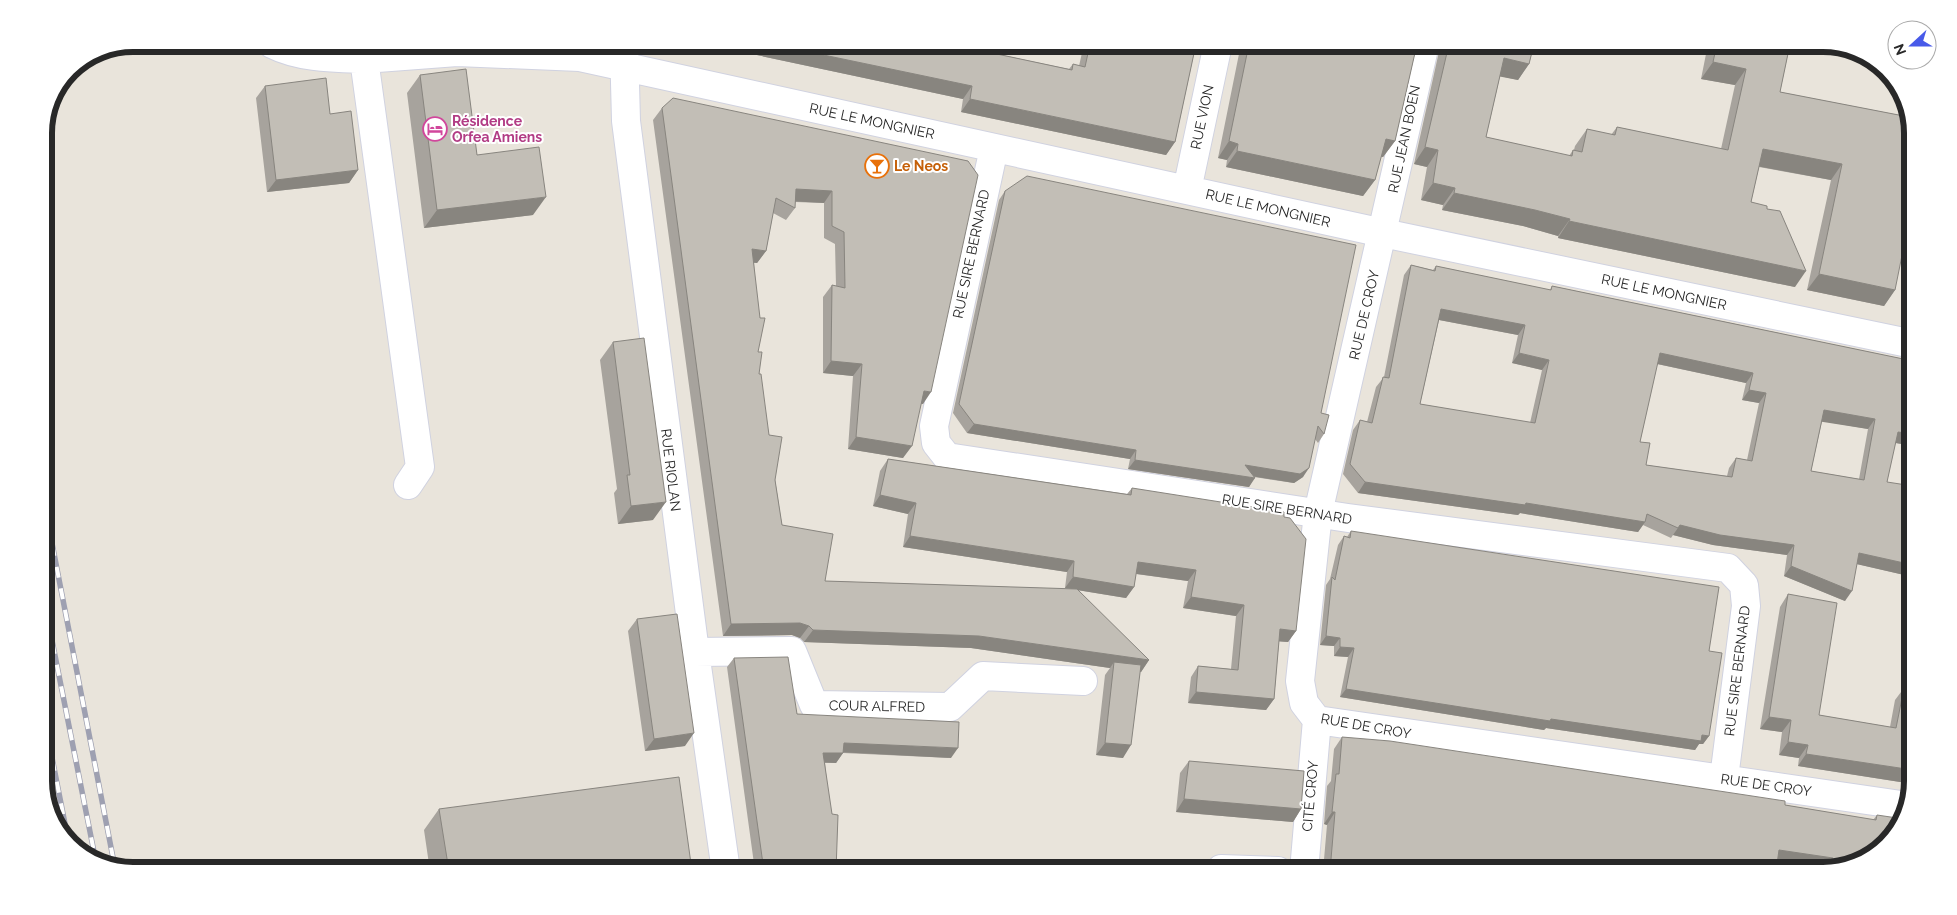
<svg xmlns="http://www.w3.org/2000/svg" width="1957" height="915" viewBox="0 0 1957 915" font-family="Raleway,sans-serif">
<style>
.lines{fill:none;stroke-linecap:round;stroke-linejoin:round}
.minor-casing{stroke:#d0d2e0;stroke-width:30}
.minor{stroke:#fff;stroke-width:28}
.rail-casing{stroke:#9ea0b1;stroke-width:5.5}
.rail{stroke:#fff;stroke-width:4;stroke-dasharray:11;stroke-linecap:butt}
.wall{fill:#a7a39d;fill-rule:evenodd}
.shaded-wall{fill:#88857f}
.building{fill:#c2beb6;stroke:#88857f;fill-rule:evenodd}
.labels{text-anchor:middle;stroke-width:4;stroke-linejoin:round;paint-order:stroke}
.street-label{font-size:14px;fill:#282828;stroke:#fff}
.hotel-label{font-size:14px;font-weight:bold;fill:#b23c85;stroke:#fff;text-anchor:start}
.food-label{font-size:14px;font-weight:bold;fill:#c56008;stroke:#fff;text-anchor:start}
.rim{fill:none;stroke:#282828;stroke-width:6}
</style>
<rect width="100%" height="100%" fill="#e9e4db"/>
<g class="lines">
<g class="minor-casing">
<path id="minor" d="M 272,44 C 300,58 333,58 364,59
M 624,44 L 626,121 L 695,652 L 726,871
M 1425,44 L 1318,513 L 1300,681 L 1304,703 L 1317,720 L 1908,806
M 994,148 L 934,426 L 936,443 L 947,457 L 1348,518 L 1728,568 L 1744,585 L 1746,606 L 1724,778
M 1187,190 L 1218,44
M 408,485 L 420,467 L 364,59 L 457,52 L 580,57 L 1383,233 L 1913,344
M 695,652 L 792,651 L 814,705 L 950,707 L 983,676 L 1083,681
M 1221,869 L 1278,871
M 1304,871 L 1317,720"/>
</g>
<use href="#minor" class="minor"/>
<g class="rail-casing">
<path id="rail" d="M 44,502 L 115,868
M 44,600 L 96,862
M 44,717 L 68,839"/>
</g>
<use href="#rail" class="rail"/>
</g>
<path class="wall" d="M 719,44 L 979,44 L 978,50 L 1069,69 L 1073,64 L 1079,66 L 1084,44 L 1196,44 L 1175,142 L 1166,155 L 961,112 L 963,99 L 719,47 Z
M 1241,44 L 1417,44 L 1395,141 L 1383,157 L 1381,157 L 1375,180 L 1363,196 L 1226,167 L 1227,160 L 1218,158 Z
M 1440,44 L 1534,44 L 1529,64 L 1518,80 L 1500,76 L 1486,137 L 1569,156 L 1573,150 L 1574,150 L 1575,146 L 1587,129 L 1611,135 L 1617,127 L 1721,149 L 1735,85 L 1701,79 L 1708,44 L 1790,44 L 1780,92 L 1909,117 L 1895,290 L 1884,306 L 1807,290 L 1831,180 L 1759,167 L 1751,202 L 1767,209 L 1795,287 L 1558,238 L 1558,236 L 1523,226 L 1442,210 L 1443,205 L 1421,200 L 1427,167 L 1414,164 L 1440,47 Z
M 420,75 L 477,155 L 533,215 L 424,228 L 407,93 Z
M 265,86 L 330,114 L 358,170 L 349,183 L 267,192 L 256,98 Z
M 662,108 L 968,161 L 923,404 L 921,404 L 903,458 L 848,449 L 853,376 L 823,373 L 823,297 L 832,285 L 836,286 L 835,244 L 824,238 L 824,203 L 795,202 L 795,208 L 786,220 L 773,213 L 766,251 L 757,263 L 754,263 L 758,352 L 759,374 L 782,525 L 825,581 L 1071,589 L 1065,588 L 1067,572 L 903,547 L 908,514 L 873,506 L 880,471 L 888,459 L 1127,494 L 1132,488 L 1284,517 L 1296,631 L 1288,642 L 1279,641 L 1274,699 L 1266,710 L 1188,703 L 1191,677 L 1198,666 L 1231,669 L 1236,616 L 1183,608 L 1188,581 L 1136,574 L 1134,587 L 1126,598 L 1077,590 L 1149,660 L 1141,672 L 1140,672 L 1123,758 L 1096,755 L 1105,675 L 1110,668 L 971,648 L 804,642 L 800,638 L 792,635 L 723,636 L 653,120 Z
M 1005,191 L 1321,413 L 1324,434 L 1318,443 L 1315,439 L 1303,477 L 1294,483 L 1254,477 L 1249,487 L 1128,469 L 1130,459 L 967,433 L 953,413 L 999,200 Z
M 1411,265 L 1433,270 L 1436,266 L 1550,290 L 1552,286 L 1913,361 L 1913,446 L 1895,443 L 1887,482 L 1913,577 L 1857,564 L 1845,601 L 1784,576 L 1787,555 L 1713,545 L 1673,535 L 1671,538 L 1643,525 L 1638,532 L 1520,513 L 1518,515 L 1358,493 L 1343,474 L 1353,430 L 1360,420 L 1367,422 L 1376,387 L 1384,377 L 1404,275 ZM 1439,320 L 1518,335 L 1512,363 L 1542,370 L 1530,423 L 1420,404 ZM 1657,364 L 1746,383 L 1742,400 L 1759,403 L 1747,460 L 1736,458 L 1729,468 L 1727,476 L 1646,465 L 1640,442 ZM 1822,421 L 1868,429 L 1859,479 L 1811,471 Z
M 613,342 L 653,520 L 618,524 L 614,493 L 617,489 L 600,360 Z
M 1351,531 L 1709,651 L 1709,736 L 1703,744 L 1699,744 L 1695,750 L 1546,728 L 1544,730 L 1340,697 L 1348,657 L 1334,656 L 1334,646 L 1320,645 L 1326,585 L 1330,579 L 1338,545 L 1344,536 L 1347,537 Z
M 1788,594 L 1819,715 L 1890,727 L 1895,700 L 1904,688 L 1913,782 L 1913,784 L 1798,766 L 1799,758 L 1779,755 L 1782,732 L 1760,729 L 1780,607 Z
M 637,619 L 685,746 L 645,751 L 628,631 Z
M 734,658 L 797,714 L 951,758 L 843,753 L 836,763 L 825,763 L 836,871 L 755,871 L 727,667 Z
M 1342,737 L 1785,805 L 1873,820 L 1877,815 L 1873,856 L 1824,871 L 1824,870 L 1777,864 L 1776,871 L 1323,871 L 1327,825 L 1324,824 L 1327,786 L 1331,781 L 1334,749 Z
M 1189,761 L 1301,809 L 1293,822 L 1176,812 L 1180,773 Z
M 439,809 L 692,871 L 430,871 L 424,830 Z"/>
<path class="shaded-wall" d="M 721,44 L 771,44 L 972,86 L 963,99 L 719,47 Z
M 1504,58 L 1529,64 L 1518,80 L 1492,75 Z
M 1713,62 L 1746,69 L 1735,85 L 1701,79 Z
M 970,99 L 1175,142 L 1166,155 L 961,112 Z
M 1386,139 L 1395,141 L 1383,157 L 1374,156 Z
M 1229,141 L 1238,144 L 1227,160 L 1218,158 Z
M 1425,147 L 1438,150 L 1427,167 L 1414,164 Z
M 1763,149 L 1842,164 L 1831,180 L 1751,165 Z
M 1237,151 L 1375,180 L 1363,196 L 1226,167 Z
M 358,170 L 349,183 L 267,192 L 276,180 Z
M 1433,183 L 1455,188 L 1443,205 L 1421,200 Z
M 796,189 L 832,191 L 824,203 L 788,201 Z
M 1454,193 L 1535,210 L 1570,219 L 1558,236 L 1523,226 L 1442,210 Z
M 546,197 L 533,215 L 424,228 L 437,210 Z
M 1569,221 L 1806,271 L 1795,287 L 1558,238 Z
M 752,249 L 766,251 L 757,263 L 744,261 Z
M 1819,274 L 1895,290 L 1884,306 L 1807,290 Z
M 1441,309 L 1525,325 L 1518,335 L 1434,319 Z
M 1519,353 L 1549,360 L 1542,370 L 1512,363 Z
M 1660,353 L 1753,373 L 1746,383 L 1653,363 Z
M 831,361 L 862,364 L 853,376 L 823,373 Z
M 1749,390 L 1766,393 L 1759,403 L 1742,400 Z
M 924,391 L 931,392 L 923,404 L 916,403 Z
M 1824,410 L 1875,419 L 1868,429 L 1817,421 Z
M 974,424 L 1136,450 L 1130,459 L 967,433 Z
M 1898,432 L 1913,434 L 1913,446 L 1891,442 Z
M 856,437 L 912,446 L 903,458 L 848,449 Z
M 1135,460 L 1255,478 L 1249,487 L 1128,469 Z
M 1245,465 L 1309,468 L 1303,477 L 1294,483 L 1239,474 Z
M 1365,482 L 1526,503 L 1645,522 L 1638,532 L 1520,513 L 1518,515 L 1358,493 Z
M 880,495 L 916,503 L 908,514 L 873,506 Z
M 666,502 L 653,520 L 618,524 L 631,506 Z
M 1680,525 L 1794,545 L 1787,555 L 1713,545 L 1673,535 Z
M 910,536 L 1074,561 L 1067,572 L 903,547 Z
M 1859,553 L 1913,565 L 1913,577 L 1852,563 Z
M 1138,562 L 1196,570 L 1188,581 L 1130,573 Z
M 1791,566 L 1852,591 L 1845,601 L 1784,576 Z
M 1073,577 L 1134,587 L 1126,598 L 1065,588 Z
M 1191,597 L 1244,605 L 1236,616 L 1183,608 Z
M 800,623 L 809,626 L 800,638 L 792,635 L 723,636 L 731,624 Z
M 1280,629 L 1296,631 L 1288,642 L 1272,641 Z
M 813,630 L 979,636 L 1149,660 L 1141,672 L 1113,668 L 1114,662 L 1110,668 L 971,648 L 804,642 Z
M 1326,636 L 1340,638 L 1334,646 L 1320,645 Z
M 1340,647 L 1354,648 L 1348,657 L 1334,656 Z
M 1346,689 L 1551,719 L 1709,736 L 1703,744 L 1699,744 L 1695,750 L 1546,728 L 1544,730 L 1340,697 Z
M 1196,692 L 1274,699 L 1266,710 L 1188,703 Z
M 1769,717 L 1791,720 L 1782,732 L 1760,729 Z
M 694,733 L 685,746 L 645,751 L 654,739 Z
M 1788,742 L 1808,745 L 1799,758 L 1779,755 Z
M 844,743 L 958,748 L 951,758 L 837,752 Z
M 1105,743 L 1131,745 L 1123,758 L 1096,755 Z
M 823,753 L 843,753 L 836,763 L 816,762 Z
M 1806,754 L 1913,770 L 1913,784 L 1798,766 Z
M 1184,799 L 1301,809 L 1293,822 L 1176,812 Z
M 1332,812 L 1335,812 L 1327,825 L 1324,824 Z
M 1779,850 L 1833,858 L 1824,870 L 1770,863 Z
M 1832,865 L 1839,866 L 1829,870 Z"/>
<path class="building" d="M 771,44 L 979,44 L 978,50 L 1072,70 L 1073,64 L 1085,67 L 1090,44 L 1196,44 L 1175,142 L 970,99 L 972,86 Z
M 1249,44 L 1417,44 L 1395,141 L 1386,139 L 1375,180 L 1237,151 L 1238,144 L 1229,141 Z
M 1449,44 L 1534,44 L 1529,64 L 1504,58 L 1486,137 L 1572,156 L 1573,150 L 1582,152 L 1587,129 L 1615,135 L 1617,127 L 1728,150 L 1746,69 L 1713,62 L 1717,44 L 1790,44 L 1780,92 L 1909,117 L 1913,128 L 1913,201 L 1895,290 L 1819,274 L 1842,164 L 1763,149 L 1751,202 L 1767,206 L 1767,209 L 1780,211 L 1806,271 L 1569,221 L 1570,219 L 1535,210 L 1454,193 L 1455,188 L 1433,183 L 1438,150 L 1425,147 Z
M 466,69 L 477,155 L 539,147 L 546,197 L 437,210 L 420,75 Z
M 326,78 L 330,114 L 351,111 L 358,170 L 276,180 L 265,86 Z
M 673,98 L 968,161 L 978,175 L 931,392 L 924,391 L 912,446 L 856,437 L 862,364 L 831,361 L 832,285 L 845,288 L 844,232 L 832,226 L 832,191 L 796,189 L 795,208 L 776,198 L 766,251 L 752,249 L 760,318 L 765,318 L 758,352 L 762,352 L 759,374 L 761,374 L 769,435 L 782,437 L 775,480 L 782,525 L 833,534 L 825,581 L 1077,589 L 1149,660 L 979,636 L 813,630 L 809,626 L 800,623 L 731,624 L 662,108 Z
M 1027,176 L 1356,245 L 1321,413 L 1329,415 L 1324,434 L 1318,426 L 1309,468 L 1300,474 L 1245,465 L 1255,478 L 1135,460 L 1136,450 L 974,424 L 959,404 L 1005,191 Z
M 1411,265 L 1435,271 L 1436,266 L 1551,290 L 1552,286 L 1913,361 L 1913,434 L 1898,432 L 1887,482 L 1913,486 L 1913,565 L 1859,553 L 1852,591 L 1791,566 L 1794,545 L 1720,535 L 1680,525 L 1678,528 L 1647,514 L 1645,522 L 1526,503 L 1525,505 L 1365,482 L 1350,464 L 1360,420 L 1372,423 L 1383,377 L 1389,378 ZM 1441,309 L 1525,325 L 1519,353 L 1549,360 L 1535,423 L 1420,404 ZM 1660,353 L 1753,373 L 1749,390 L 1766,393 L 1752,461 L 1736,458 L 1732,477 L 1646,465 L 1650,443 L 1640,442 ZM 1824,410 L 1875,419 L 1864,480 L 1811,471 Z
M 644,338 L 666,502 L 631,506 L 627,475 L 630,475 L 613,342 Z
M 888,459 L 1131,495 L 1132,488 L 1284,512 L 1284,517 L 1290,518 L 1306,539 L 1296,631 L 1280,629 L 1274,699 L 1196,692 L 1198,666 L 1238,670 L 1244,605 L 1191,597 L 1196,570 L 1138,562 L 1134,587 L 1073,577 L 1074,561 L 910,536 L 916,503 L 880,495 Z
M 1351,531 L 1719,587 L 1709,651 L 1722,653 L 1709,736 L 1702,735 L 1701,741 L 1551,719 L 1550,721 L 1346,689 L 1354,648 L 1340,647 L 1340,638 L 1326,636 L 1332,577 L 1335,580 L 1344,536 L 1350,538 Z
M 1788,594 L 1837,603 L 1819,715 L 1896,728 L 1904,688 L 1913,689 L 1913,770 L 1806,754 L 1808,745 L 1788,742 L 1791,720 L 1769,717 Z
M 677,614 L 694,733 L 654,739 L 637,619 Z
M 788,657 L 797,714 L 959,722 L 958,748 L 844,743 L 843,753 L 823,753 L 832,814 L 838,815 L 836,871 L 764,871 L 734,658 Z
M 1114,662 L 1141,665 L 1131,745 L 1105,743 Z
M 1342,737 L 1390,741 L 1785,801 L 1785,805 L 1876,820 L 1877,815 L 1904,819 L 1873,856 L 1839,866 L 1832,865 L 1833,858 L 1779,850 L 1776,871 L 1330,871 L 1335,812 L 1332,812 L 1336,774 L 1339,774 Z
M 1189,761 L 1304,771 L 1301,809 L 1184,799 Z
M 679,777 L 692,871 L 449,871 L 439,809 Z"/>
<defs>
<g id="hotel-ring" transform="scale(1.25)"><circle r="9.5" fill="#fff" stroke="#d1479c" stroke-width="1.5"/><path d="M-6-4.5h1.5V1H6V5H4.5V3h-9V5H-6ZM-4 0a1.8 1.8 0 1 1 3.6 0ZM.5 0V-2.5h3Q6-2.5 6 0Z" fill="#d1479c"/></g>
<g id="bar-ring" transform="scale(1.25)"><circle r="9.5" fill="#fff" stroke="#e8710a" stroke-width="1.5"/><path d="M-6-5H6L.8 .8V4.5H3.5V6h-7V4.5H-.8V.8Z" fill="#e8710a"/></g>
</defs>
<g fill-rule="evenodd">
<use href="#hotel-ring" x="435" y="129"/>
<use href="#bar-ring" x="877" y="166"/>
</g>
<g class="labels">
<g class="street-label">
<text transform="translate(1202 117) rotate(-78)" y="5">RUE VION</text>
<text transform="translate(872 121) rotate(12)" y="5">RUE LE MONGNIER</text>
<text transform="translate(1404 139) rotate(-78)" y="5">RUE JEAN BOEN</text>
<text transform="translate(1268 208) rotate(13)" y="5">RUE LE MONGNIER</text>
<text transform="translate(971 254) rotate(-78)" y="5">RUE SIRE BERNARD</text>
<text transform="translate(1664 292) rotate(12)" y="5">RUE LE MONGNIER</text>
<text transform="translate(1364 315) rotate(-77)" y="5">RUE DE CROY</text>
<text transform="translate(671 470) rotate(83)" y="5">RUE RIOLAN</text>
<text transform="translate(1287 509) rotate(9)" y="5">RUE SIRE BERNARD</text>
<text transform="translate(1737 671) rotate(-83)" y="5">RUE SIRE BERNARD</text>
<text transform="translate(877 706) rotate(1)" y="5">COUR ALFRED</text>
<text transform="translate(1366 726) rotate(10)" y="5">RUE DE CROY</text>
<text transform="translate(1766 785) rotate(8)" y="5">RUE DE CROY</text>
<text transform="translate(1310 796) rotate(-85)" y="5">CITÉ CROY</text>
</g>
<g class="hotel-label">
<text x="452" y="126">Résidence<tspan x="452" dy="16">Orfea Amiens</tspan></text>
</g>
<g class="food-label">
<text x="894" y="171">Le Neos</text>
</g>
</g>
<path d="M0 0H1957V915H0ZM133 52H1823A81 81 0 0 1 1904 133V781A81 81 0 0 1 1823 862H133A81 81 0 0 1 52 781V133A81 81 0 0 1 133 52Z" fill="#fff" fill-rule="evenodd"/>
<path class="rim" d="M133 52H1823A81 81 0 0 1 1904 133V781A81 81 0 0 1 1823 862H133A81 81 0 0 1 52 781V133A81 81 0 0 1 133 52Z"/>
<g transform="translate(1912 45) rotate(249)"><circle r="24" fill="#ffffff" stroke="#a9a9a9"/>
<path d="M0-4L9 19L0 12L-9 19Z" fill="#485ae9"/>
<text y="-8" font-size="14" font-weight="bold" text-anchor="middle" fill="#282828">N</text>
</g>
</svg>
